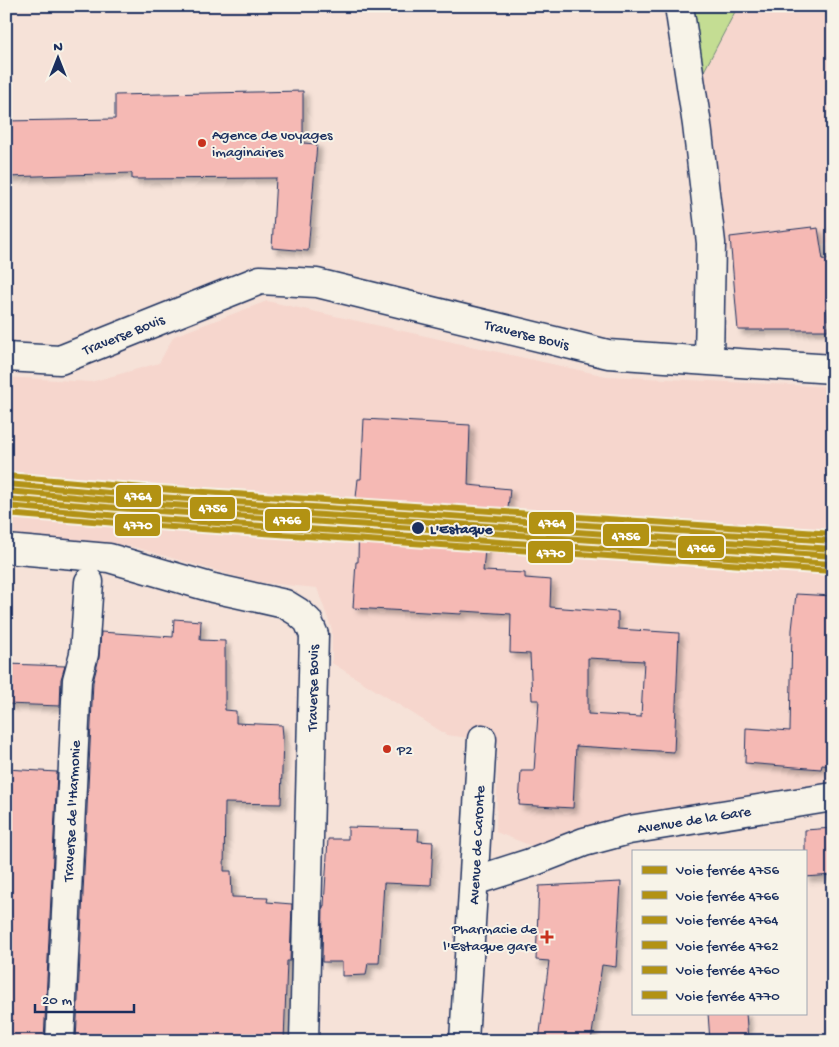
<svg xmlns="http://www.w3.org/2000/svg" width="839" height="1047" viewBox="0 0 839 1047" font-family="'Gochi Hand',sans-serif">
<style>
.built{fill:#f6d6cd}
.green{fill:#c4dd93;stroke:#708678}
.building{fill:#f5b9b4;stroke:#1b2f5e;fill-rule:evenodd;filter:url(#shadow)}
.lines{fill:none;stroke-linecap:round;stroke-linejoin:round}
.minor-casing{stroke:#1b2f5e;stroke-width:31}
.minor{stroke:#f7f3e8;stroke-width:28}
.rail-1-casing{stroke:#f7f3e8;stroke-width:10}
.rail-2-casing{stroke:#f7f3e8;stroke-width:10}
.rail-3-casing{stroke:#f7f3e8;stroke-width:10}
.rail-4-casing{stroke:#f7f3e8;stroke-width:10}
.rail-5-casing{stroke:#f7f3e8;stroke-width:10}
.rail-6-casing{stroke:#f7f3e8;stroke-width:10}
.rail-1{stroke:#b29213;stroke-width:6}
.rail-2{stroke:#b29213;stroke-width:6}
.rail-3{stroke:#b29213;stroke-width:6}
.rail-4{stroke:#b29213;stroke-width:6}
.rail-5{stroke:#b29213;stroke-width:6}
.rail-6{stroke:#b29213;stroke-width:6}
.poi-dot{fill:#c8321e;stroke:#f7f3e8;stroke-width:2}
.stop-dot{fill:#1b2f5e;stroke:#f7f3e8;stroke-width:2}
.labels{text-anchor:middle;stroke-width:4;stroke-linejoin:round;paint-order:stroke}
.poi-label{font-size:15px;fill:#1b2f5e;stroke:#f7f3e8;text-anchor:start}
.street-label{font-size:15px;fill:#1b2f5e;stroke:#f7f3e8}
.stop-label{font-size:15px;font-weight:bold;fill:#1b2f5e;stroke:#f7f3e8;text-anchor:start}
.line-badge{stroke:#f7f3e8;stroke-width:2}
.badge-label{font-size:14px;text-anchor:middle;font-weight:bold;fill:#fff}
</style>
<defs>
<filter id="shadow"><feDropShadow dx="4.5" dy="4.5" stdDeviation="2.5" flood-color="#0004"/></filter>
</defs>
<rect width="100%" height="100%" fill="#f6e2d8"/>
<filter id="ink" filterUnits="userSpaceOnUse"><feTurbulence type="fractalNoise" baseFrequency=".02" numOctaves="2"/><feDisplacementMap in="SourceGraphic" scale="10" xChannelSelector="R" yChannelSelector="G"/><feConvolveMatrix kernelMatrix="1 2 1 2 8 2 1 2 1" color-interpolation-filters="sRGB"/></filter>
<g filter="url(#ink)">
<path class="built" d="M 738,6 L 833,6 L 833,243 L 725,251 L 704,71 Z
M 267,301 L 606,376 L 833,387 L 833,784 L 573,830 L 534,847 L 496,832 L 498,742 L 447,735 L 332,663 L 332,630 L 317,588 L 255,582 L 134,547 L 6,535 L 6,377 L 91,382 L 159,363 L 174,336 Z"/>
<path class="green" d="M 693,6 L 738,6 L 704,71 L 701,70 Z"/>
<path class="building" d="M 303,91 L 303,143 L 317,144 L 308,251 L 272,248 L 276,178 L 132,179 L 132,173 L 6,177 L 6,121 L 115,119 L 115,95 Z
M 812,227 L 812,229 L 818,228 L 823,260 L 833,258 L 833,297 L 826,298 L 828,330 L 738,330 L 730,237 Z
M 364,419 L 470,425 L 468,485 L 510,489 L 507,518 L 488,517 L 483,571 L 525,573 L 525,578 L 551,580 L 550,607 L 618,612 L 618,629 L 679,633 L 674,752 L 576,746 L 573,808 L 519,805 L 521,771 L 534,771 L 539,700 L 532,700 L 530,654 L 510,653 L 511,614 L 462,611 L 461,614 L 353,608 L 356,562 L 358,562 L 359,507 L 355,507 L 358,479 L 361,479 ZM 588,658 L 644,661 L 641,717 L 588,714 Z
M 796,594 L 833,596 L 833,766 L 822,765 L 821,769 L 745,763 L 746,728 L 790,731 L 792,630 Z
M 174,619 L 201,621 L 200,640 L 225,641 L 225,710 L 236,711 L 236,723 L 282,725 L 283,736 L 281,804 L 225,803 L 224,871 L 231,871 L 232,897 L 268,898 L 267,902 L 292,904 L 290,961 L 287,961 L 284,1041 L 76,1041 L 93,682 L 99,658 L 101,632 L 173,637 Z
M 6,664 L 65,666 L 61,679 L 60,706 L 6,704 Z
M 6,769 L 57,772 L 44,1041 L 6,1041 Z
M 348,827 L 419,829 L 418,841 L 433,842 L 431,885 L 384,883 L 379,963 L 368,963 L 366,975 L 342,976 L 342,962 L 322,962 L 323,906 L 324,906 L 328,839 L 348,839 Z
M 833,828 L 833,875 L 805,877 L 805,830 Z
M 621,882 L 616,967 L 602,965 L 591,1041 L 539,1041 L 549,961 L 536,960 L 539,886 Z
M 708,1013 L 746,1013 L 748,1041 L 710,1041 Z"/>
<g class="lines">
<g class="minor-casing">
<path id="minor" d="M 6,357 L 60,360 L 260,280 L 317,283 L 608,354 L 709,361 L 711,243 L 697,125 L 679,6
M 709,361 L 833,369
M 6,549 L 109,558 L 213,588 L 285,604 L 298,612 L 308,621 L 314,635 L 304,1041
M 474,881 L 530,863 L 584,842 L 629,830 L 833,797
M 60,1041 L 77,680 L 84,654 L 89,582
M 464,1041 L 482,739"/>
</g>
<use href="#minor" class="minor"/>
<g class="rail-1-casing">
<path id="rail-1" d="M 6,491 L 143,503 L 833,549"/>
</g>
<g class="rail-2-casing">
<path id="rail-2" d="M 6,499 L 143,510 L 833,556"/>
</g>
<g class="rail-3-casing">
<path id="rail-3" d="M 7,484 L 144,496 L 833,541"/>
</g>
<g class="rail-4-casing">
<path id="rail-4" d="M 6,506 L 142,518 L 832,564"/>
</g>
<g class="rail-5-casing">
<path id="rail-5" d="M 7,476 L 144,488 L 833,534"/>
</g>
<g class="rail-6-casing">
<path id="rail-6" d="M 6,514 L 142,525 L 832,571"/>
</g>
<use href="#rail-1" class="rail-1"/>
<use href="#rail-2" class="rail-2"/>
<use href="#rail-3" class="rail-3"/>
<use href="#rail-4" class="rail-4"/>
<use href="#rail-5" class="rail-5"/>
<use href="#rail-6" class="rail-6"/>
</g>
</g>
<g class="poi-dot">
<circle cx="202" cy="143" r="5"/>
<circle cx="387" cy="749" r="5"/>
<path d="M544.5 929.5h5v5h5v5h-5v5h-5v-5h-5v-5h5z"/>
</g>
<circle class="stop-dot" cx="418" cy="528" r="7"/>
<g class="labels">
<g class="poi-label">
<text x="212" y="139">Agence de voyages<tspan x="212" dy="17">imaginaires</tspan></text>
<text x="397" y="754">P2</text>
<text x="537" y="933" text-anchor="end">Pharmacie de<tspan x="537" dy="17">l'Estaque gare</tspan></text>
</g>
<g class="street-label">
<text transform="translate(123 334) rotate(-22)" y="5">Traverse Bovis</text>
<text transform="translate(527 334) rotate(14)" y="5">Traverse Bovis</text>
<text transform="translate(312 688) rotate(-89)" y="5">Traverse Bovis</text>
<text transform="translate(71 811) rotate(-87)" y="5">Traverse de l'Harmonie</text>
<text transform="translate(694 819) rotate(-9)" y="5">Avenue de la Gare</text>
<text transform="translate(476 845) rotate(-87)" y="5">Avenue de Caronte</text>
</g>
<g class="stop-label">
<text x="430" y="533">L'Estaque</text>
</g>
</g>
<g class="line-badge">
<rect x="115" y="484" width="47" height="24" rx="5" fill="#b29213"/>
<rect x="189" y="496" width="47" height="24" rx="5" fill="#b29213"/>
<rect x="264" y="508" width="47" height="24" rx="5" fill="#b29213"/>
<rect x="528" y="511" width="47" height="24" rx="5" fill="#b29213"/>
<rect x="114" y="513" width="47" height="24" rx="5" fill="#b29213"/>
<rect x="602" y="523" width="48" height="24" rx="5" fill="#b29213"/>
<rect x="677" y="535" width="48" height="24" rx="5" fill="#b29213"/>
<rect x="527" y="540" width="47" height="24" rx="5" fill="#b29213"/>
</g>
<g class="badge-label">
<text x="138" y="500">4764</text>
<text x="213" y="512">4756</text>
<text x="287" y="524">4766</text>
<text x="552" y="527">4764</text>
<text x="138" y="529">4770</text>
<text x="626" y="540">4756</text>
<text x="701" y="552">4766</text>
<text x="551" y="557">4770</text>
</g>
<rect width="839" height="1047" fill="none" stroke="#f7f3e8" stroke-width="25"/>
<rect x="12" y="12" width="814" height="1022" fill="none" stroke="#1b2f5e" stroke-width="2" filter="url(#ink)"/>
<rect x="632" y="850" width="175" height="165" fill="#f7f3e8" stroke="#9fa5b1"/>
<rect x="642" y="866" width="25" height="8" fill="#b29213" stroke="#9fa5b1"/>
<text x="676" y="874" font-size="15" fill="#1b2f5e">Voie ferrée 4756</text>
<rect x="642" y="891" width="25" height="8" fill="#b29213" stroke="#9fa5b1"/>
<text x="676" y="900" font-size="15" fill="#1b2f5e">Voie ferrée 4766</text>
<rect x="642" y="916" width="25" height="8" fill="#b29213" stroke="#9fa5b1"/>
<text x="676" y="924" font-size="15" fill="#1b2f5e">Voie ferrée 4764</text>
<rect x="642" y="941" width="25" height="8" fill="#b29213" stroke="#9fa5b1"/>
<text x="676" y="950" font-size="15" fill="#1b2f5e">Voie ferrée 4762</text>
<rect x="642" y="966" width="25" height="8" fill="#b29213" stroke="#9fa5b1"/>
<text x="676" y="974" font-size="15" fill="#1b2f5e">Voie ferrée 4760</text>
<rect x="642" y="991" width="25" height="8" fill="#b29213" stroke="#9fa5b1"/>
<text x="676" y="1000" font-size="15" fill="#1b2f5e">Voie ferrée 4770</text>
<g transform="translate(58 58)" stroke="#f7f3e8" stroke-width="4" paint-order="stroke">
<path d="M0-4L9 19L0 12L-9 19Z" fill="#1b2f5e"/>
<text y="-8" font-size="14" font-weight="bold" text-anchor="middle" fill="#1b2f5e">N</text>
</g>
<path d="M35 1004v8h99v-8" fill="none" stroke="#1b2f5e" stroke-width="2.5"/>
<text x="42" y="1004" font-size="15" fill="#1b2f5e" stroke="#f7f3e8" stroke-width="4" paint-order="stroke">20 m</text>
</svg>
